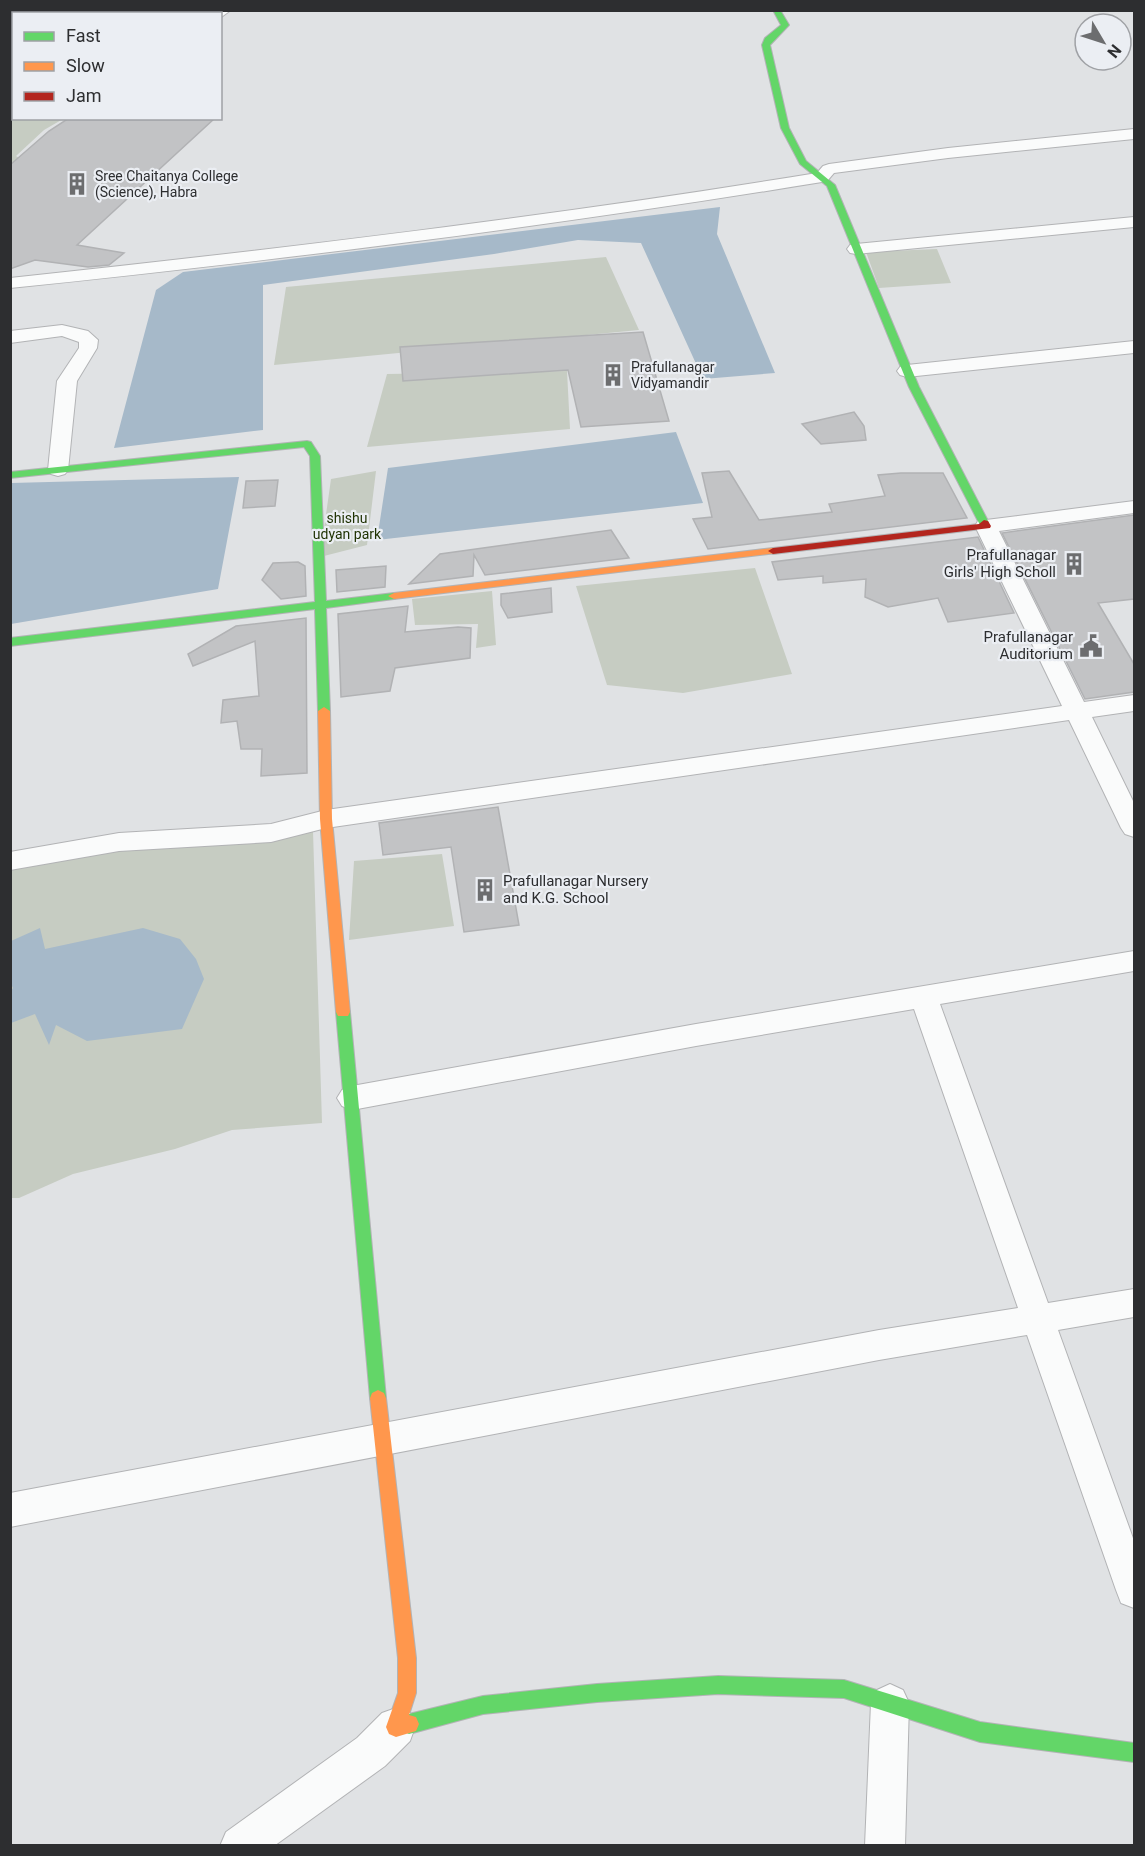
<svg xmlns="http://www.w3.org/2000/svg" width="1145" height="1856" viewBox="0 0 1145 1856" font-family="Roboto,sans-serif">
<style>
.green{fill:#c6ccc2}
.water{fill:#a6b9c9}
.building{fill:#c2c3c5;stroke:#b1b2b4;stroke-width:1.5}
.lines{fill:none;stroke-linecap:round;stroke-linejoin:round}
.lane-casing{stroke:#b2b3b5;stroke-width:2}
.street-casing{stroke:#b2b3b5;stroke-width:2}
.fast-casing{stroke:#b2b3b5;stroke-width:2}
.slow-casing{stroke:#b2b3b5;stroke-width:2}
.jam-casing{stroke:#b2b3b5;stroke-width:2}
.lane{fill:#fafbfb;fill-rule:evenodd}
.street{fill:#fafbfb;fill-rule:evenodd}
.fast{fill:#63d668;fill-rule:evenodd}
.slow{fill:#ff974d;fill-rule:evenodd}
.jam{fill:#b3261e;fill-rule:evenodd}
.labels{text-anchor:middle;stroke-width:4.5;stroke-linejoin:round;paint-order:stroke}
.far-poi-label{font-size:14px;fill:#2d2e30;stroke:#ebeef3;text-anchor:start}
.far-park-label{font-size:14px;fill:#1e3101;stroke:#ebeef3}
.poi-label{font-size:15px;fill:#2d2e30;stroke:#ebeef3;text-anchor:end}
</style>
<rect width="100%" height="100%" fill="#e0e2e4"/>
<path class="green" d="M 11,114 L 13,114 L 14,118 L 63,119 L 44,130 L 16,156 L 21,159 L 11,167 Z
M 937,249 L 951,283 L 879,288 L 866,252 Z
M 606,257 L 639,330 L 274,365 L 286,287 Z
M 567,371 L 570,429 L 367,447 L 387,374 Z
M 376,471 L 367,545 L 320,557 L 331,479 Z
M 755,568 L 792,674 L 683,693 L 607,685 L 576,586 Z
M 492,591 L 496,645 L 476,648 L 478,624 L 415,625 L 412,599 Z
M 313,831 L 322,1123 L 232,1130 L 175,1149 L 73,1174 L 19,1198 L 11,1198 L 10,869 L 117,851 L 258,842 Z
M 442,854 L 454,926 L 349,940 L 354,861 Z"/>
<path class="water" d="M 720,207 L 717,234 L 775,373 L 703,379 L 641,243 L 578,240 L 494,254 L 263,285 L 263,430 L 114,448 L 156,290 L 183,272 Z
M 676,432 L 703,503 L 377,540 L 388,468 Z
M 239,477 L 218,589 L 11,624 L 11,483 Z
M 40,928 L 45,949 L 143,928 L 180,939 L 196,959 L 204,979 L 182,1029 L 87,1041 L 56,1025 L 49,1045 L 35,1014 L 11,1023 L 11,991 L 13,988 L 11,984 L 11,941 Z"/>
<path class="building" d="M 69,118 L 215,118 L 77,245 L 124,253 L 109,265 L 88,267 L 35,260 L 10,269 L 10,165 L 49,131 Z
M 643,332 L 669,421 L 581,427 L 568,370 L 403,381 L 400,347 Z
M 854,412 L 864,426 L 866,440 L 821,444 L 802,424 Z
M 729,471 L 759,520 L 832,512 L 829,504 L 885,496 L 878,475 L 901,473 L 943,473 L 967,518 L 708,549 L 693,519 L 712,517 L 702,473 Z
M 278,480 L 275,506 L 243,508 L 246,481 Z
M 1134,515 L 1134,599 L 1098,603 L 1134,664 L 1134,692 L 1085,699 L 1002,533 Z
M 611,530 L 629,558 L 485,575 L 474,555 L 473,576 L 409,584 L 440,554 Z
M 978,537 L 1014,613 L 948,622 L 938,598 L 888,607 L 865,597 L 866,579 L 823,583 L 823,576 L 778,580 L 772,562 Z
M 298,562 L 305,566 L 306,596 L 281,599 L 262,580 L 273,563 Z
M 386,566 L 385,587 L 337,592 L 336,570 Z
M 551,588 L 552,612 L 508,618 L 501,605 L 501,594 Z
M 408,606 L 405,632 L 458,627 L 471,628 L 470,658 L 395,668 L 390,691 L 341,697 L 338,614 Z
M 306,618 L 307,773 L 261,776 L 262,749 L 241,749 L 237,721 L 221,723 L 223,700 L 259,696 L 255,641 L 193,666 L 188,654 L 236,626 Z
M 498,807 L 519,925 L 464,932 L 451,847 L 383,855 L 379,823 Z"/>
<g class="lines">
<g class="lane-casing">
<path id="lane" d="M 223,10 L 231,10 L 220,18 L 219,14 Z"/>
</g>
<g class="street-casing">
<path id="street" d="M 1134,129 L 1134,139 L 948,158 L 834,173 L 828,180 L 822,182 C 553,226 282,260 10,288 L 10,278 C 280,249 549,217 817,173 L 823,166 L 829,164 L 948,148 Z
M 1134,217 L 1134,227 L 856,254 L 850,253 L 847,249 L 850,245 L 856,244 Z
M 62,325 L 88,331 L 98,340 L 97,348 L 77,381 L 68,470 L 65,474 L 58,476 L 51,474 L 48,470 L 57,381 L 79,348 L 79,342 L 62,336 L 10,343 L 10,331 Z
M 1134,341 L 1134,353 L 907,377 L 900,375 L 897,371 L 900,367 L 907,365 Z
M 1134,501 L 1134,513 L 999,531 L 1084,702 L 1134,695 L 1134,711 L 1092,717 L 1134,803 L 1134,837 L 1125,834 L 1121,828 L 1069,720 L 326,828 L 271,842 L 119,851 L 10,870 L 10,852 L 119,833 L 271,824 L 326,810 L 1062,706 L 975,526 L 978,521 L 986,520 Z
M 1134,951 L 1134,971 L 940,1004 L 1048,1303 L 1134,1289 L 1134,1317 L 1058,1330 L 1134,1541 L 1134,1608 L 1121,1603 L 1116,1590 L 1027,1335 L 879,1360 L 10,1527 L 10,1493 L 879,1330 L 1018,1308 L 914,1009 L 696,1046 L 352,1110 L 342,1106 L 337,1098 L 342,1090 L 352,1086 L 696,1024 Z
M 890,1684 L 903,1690 L 909,1703 L 905,1846 L 865,1846 L 871,1703 L 877,1690 Z
M 396,1708 L 410,1713 L 415,1727 L 410,1741 L 385,1766 L 274,1846 L 220,1846 L 226,1832 L 357,1738 L 382,1713 Z"/>
</g>
<g class="fast-casing">
<path id="fast" d="M 773,10 L 780,10 L 789,25 L 770,45 L 789,128 L 806,161 L 835,185 L 919,387 L 989,523 L 988,525 L 980,525 L 979,523 L 909,387 L 827,186 L 800,164 L 781,128 L 762,45 L 765,38 L 781,25 Z
M 307,441 L 311,442 L 320,456 L 326,601 L 394,593 L 400,596 L 394,599 L 326,608 L 330,711 L 328,714 L 320,714 L 318,711 L 315,609 L 10,646 L 10,638 L 315,602 L 310,456 L 304,447 L 10,478 L 10,472 Z
M 343,1007 L 348,1008 L 350,1012 L 386,1398 L 384,1403 L 378,1406 L 372,1403 L 370,1398 L 336,1012 L 338,1008 Z
M 718,1676 L 844,1680 L 980,1722 L 1134,1743 L 1134,1762 L 980,1742 L 844,1698 L 718,1694 L 597,1702 L 483,1714 L 409,1734 L 402,1731 L 399,1724 L 402,1717 L 409,1714 L 483,1696 L 597,1684 Z"/>
</g>
<g class="slow-casing">
<path id="slow" d="M 14,67 L 14,72 L 10,73 L 10,68 Z
M 773,548 L 777,549 L 777,553 L 394,599 L 388,596 L 394,593 Z
M 324,707 L 330,711 L 332,819 L 350,1012 L 348,1016 L 338,1016 L 336,1012 L 320,819 L 318,711 Z
M 378,1390 L 384,1393 L 386,1398 L 416,1658 L 416,1693 L 409,1715 L 416,1717 L 419,1724 L 416,1731 L 396,1737 L 389,1734 L 386,1727 L 398,1693 L 398,1658 L 370,1398 L 372,1393 Z"/>
</g>
<g class="jam-casing">
<path id="jam" d="M 91,10 L 99,10 L 97,14 L 89,14 Z
M 984,520 L 988,521 L 991,526 L 990,528 L 773,554 L 768,551 L 773,548 L 979,524 Z"/>
</g>
<use href="#lane" class="lane"/>
<use href="#street" class="street"/>
<use href="#fast" class="fast"/>
<use href="#slow" class="slow"/>
<use href="#jam" class="jam"/>
</g>
<defs>
<g id="building-bare" transform="scale(1.8)"><path d="M-4-6H4V6H1V3H-1V6H-4ZM-2.5-4.3h1.7v1.8h-1.7ZM.8-4.3h1.7v1.8H.8ZM-2.5-1h1.7V.8h-1.7ZM.8-1h1.7V.8H.8Z" fill="#6c6d6f" stroke="#ebeef3" stroke-width="2.5" paint-order="stroke"/></g>
<g id="civic-bare" transform="scale(1.8)"><path d="M-.6-6.5H3V-4.5H.6V-3L4-1V1h2V6H-6V1h2V-1L-.6-3ZM-1.2 2.5V6h2.4V2.5Z" fill="#6c6d6f" stroke="#ebeef3" stroke-width="2.5" paint-order="stroke"/></g>
</defs>
<g fill-rule="evenodd">
<use href="#building-bare" x="77" y="184"/>
<use href="#building-bare" x="613" y="375"/>
<use href="#building-bare" x="1074" y="564"/>
<use href="#civic-bare" x="1091" y="646"/>
<use href="#building-bare" x="485" y="890"/>
</g>
<g class="labels">
<g class="far-poi-label">
<text x="95" y="181">Sree Chaitanya College<tspan x="95" dy="16">(Science), Habra</tspan></text>
<text x="631" y="372">Prafullanagar<tspan x="631" dy="16">Vidyamandir</tspan></text>
</g>
<g class="far-park-label">
<text x="347" y="523">shishu<tspan x="347" dy="16">udyan park</tspan></text>
</g>
<g class="poi-label">
<text x="1056" y="560">Prafullanagar<tspan x="1056" dy="17">Girls' High Scholl</tspan></text>
<text x="1073" y="642">Prafullanagar<tspan x="1073" dy="17">Auditorium</tspan></text>
<text x="503" y="886" text-anchor="start">Prafullanagar Nursery<tspan x="503" dy="17">and K.G. School</tspan></text>
</g>
</g>
<rect width="1145" height="1856" fill="none" stroke="#2d2e30" stroke-width="24"/>
<rect x="12" y="12" width="210" height="108" fill="#ebeef3" stroke="#9fa1a5" stroke-width="1.5"/>
<rect x="24" y="32" width="30" height="9" fill="#63d668" stroke="#9fa1a5" stroke-width="1.5"/>
<text x="66" y="42" font-size="18" fill="#2d2e30">Fast</text>
<rect x="24" y="62" width="30" height="9" fill="#ff974d" stroke="#9fa1a5" stroke-width="1.5"/>
<text x="66" y="72" font-size="18" fill="#2d2e30">Slow</text>
<rect x="24" y="92" width="30" height="9" fill="#b3261e" stroke="#9fa1a5" stroke-width="1.5"/>
<text x="66" y="102" font-size="18" fill="#2d2e30">Jam</text>
<g transform="translate(1103 42) rotate(129)"><circle r="28" fill="#ebeef3" stroke="#9fa1a5" stroke-width="1.5"/>
<path d="M0-4.5L10 22L0 15L-10 22Z" fill="#6c6d6f"/>
<text y="-9" font-size="16" font-weight="bold" text-anchor="middle" fill="#2d2e30">N</text>
</g>
</svg>
